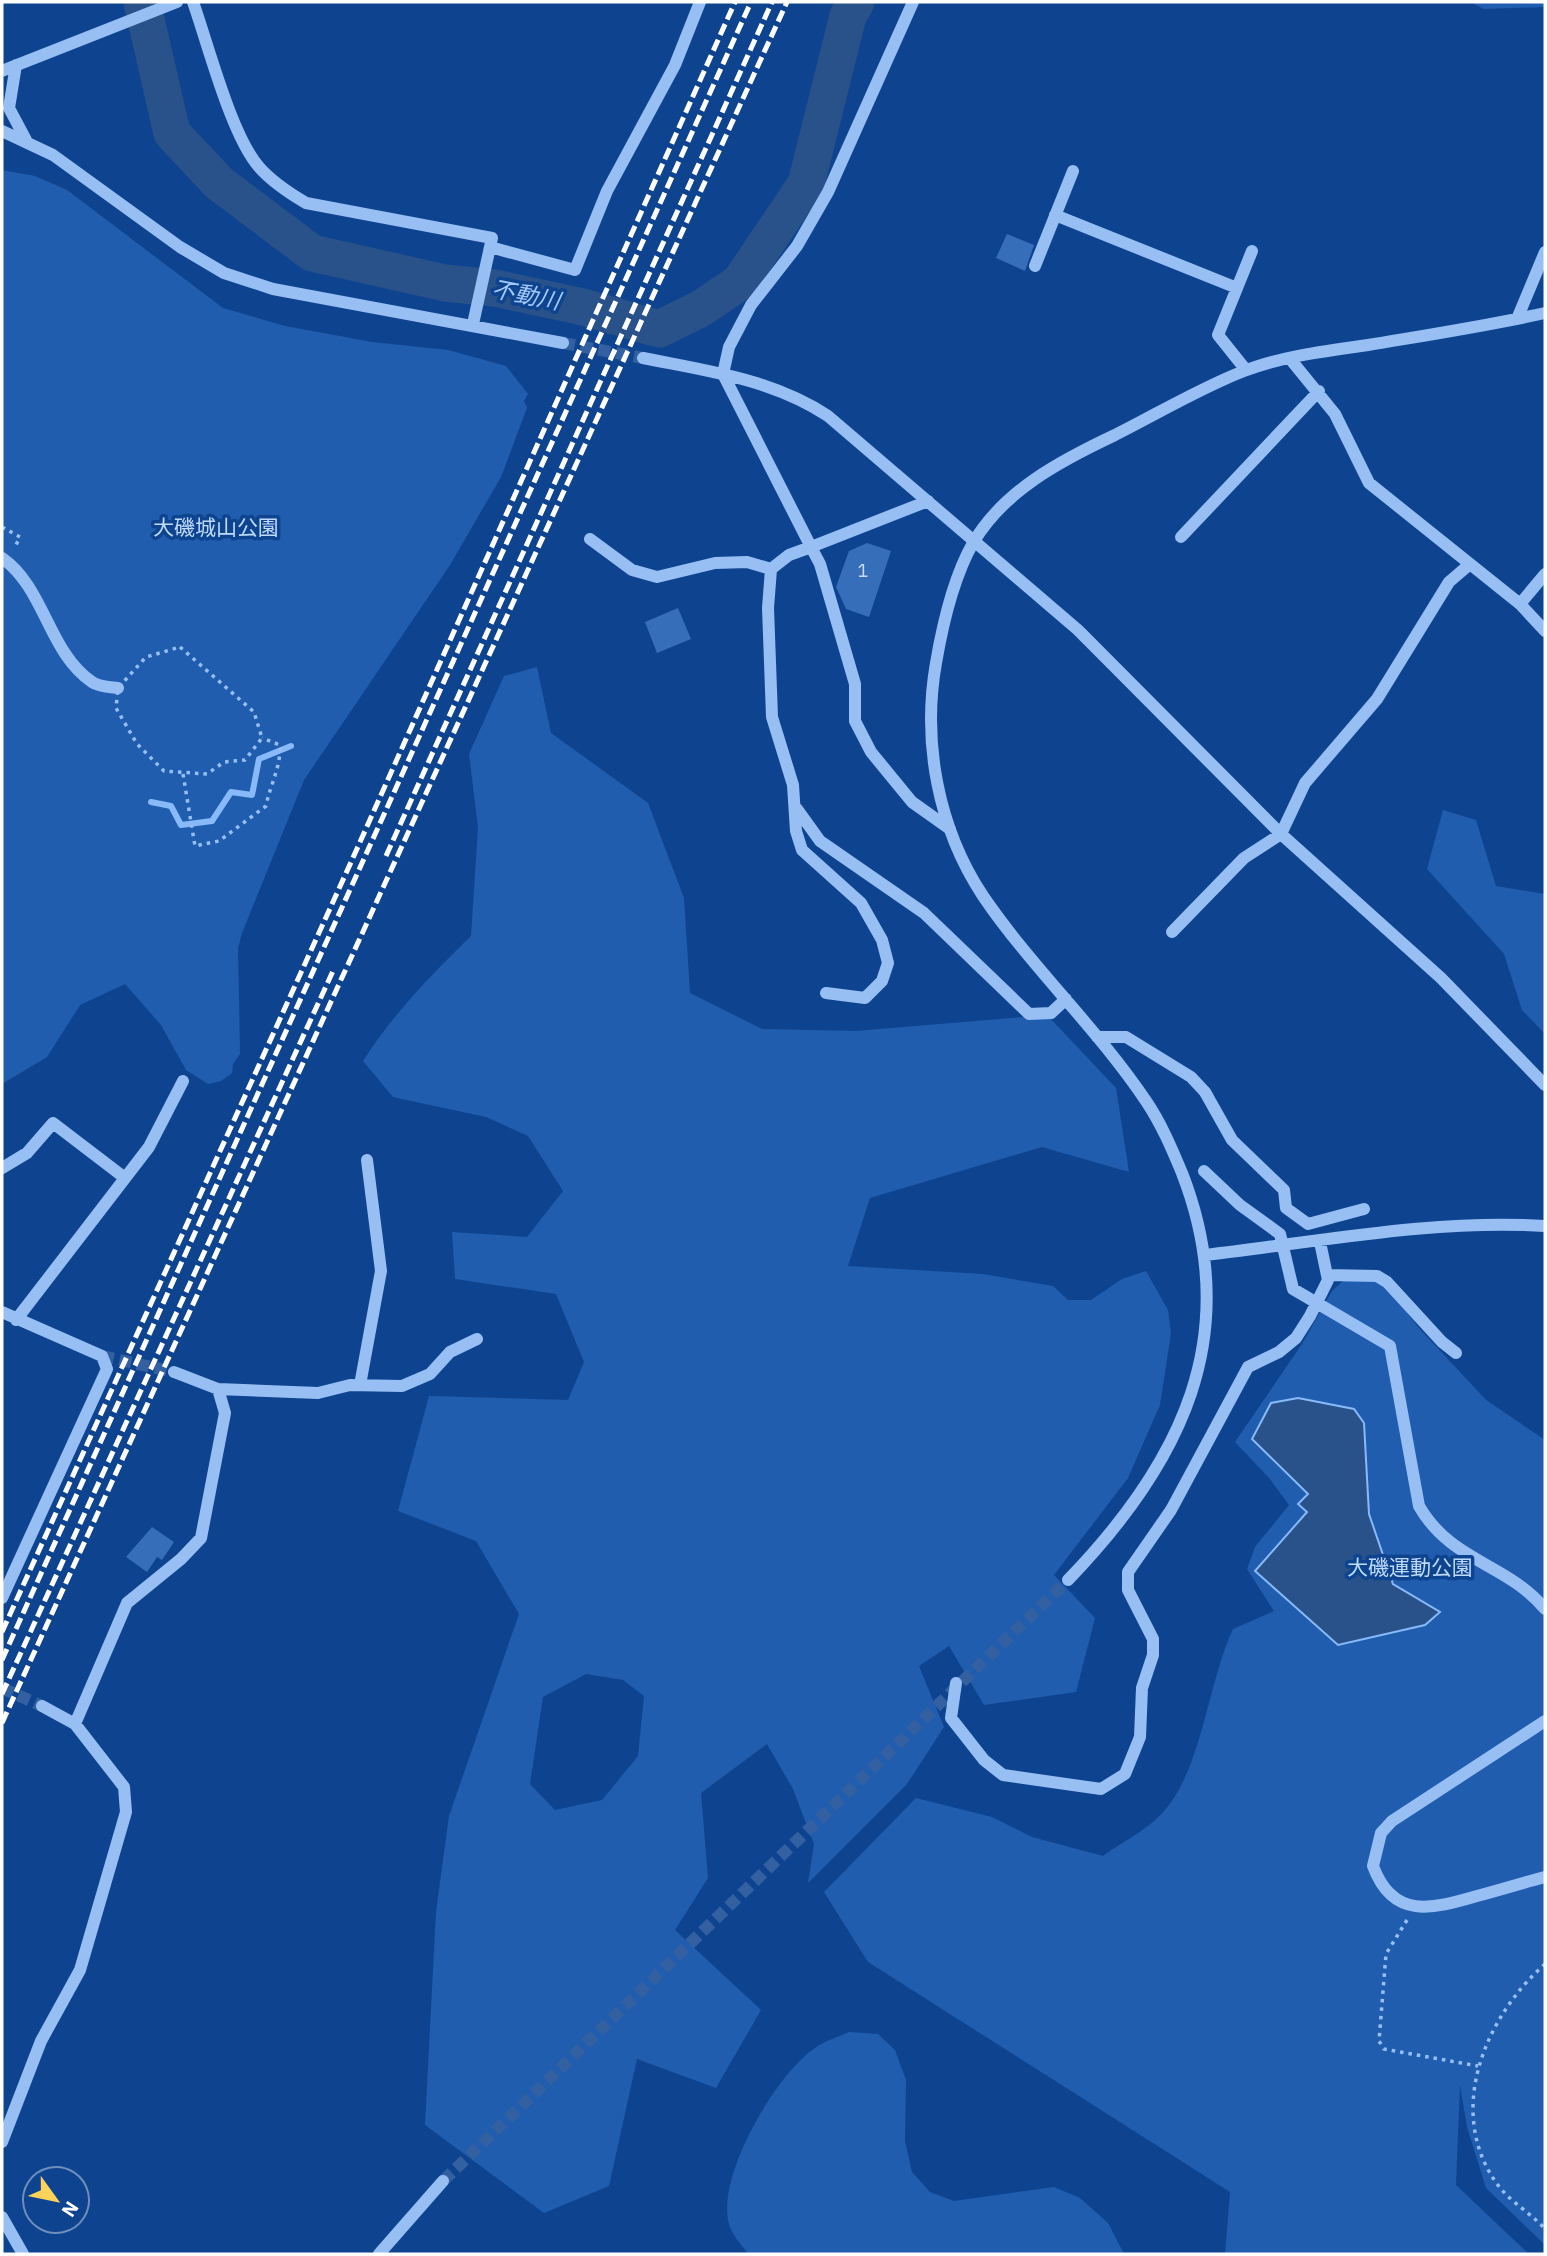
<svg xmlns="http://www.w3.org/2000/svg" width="1547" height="2256" viewBox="0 0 1547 2256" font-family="'IBM Plex Sans','Noto Sans JP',sans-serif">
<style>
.green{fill:#205daf;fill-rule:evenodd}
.water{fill:#2a528a;stroke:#88b9f8;stroke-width:2}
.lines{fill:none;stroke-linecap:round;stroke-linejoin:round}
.stream{stroke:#88b9f8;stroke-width:6}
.river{stroke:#2a528a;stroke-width:37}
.building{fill:#366eb9}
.minor-tunnel{stroke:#3260a0;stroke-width:12;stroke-dasharray:12 6;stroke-linecap:butt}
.path{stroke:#97bff4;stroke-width:3.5;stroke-dasharray:3.5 5;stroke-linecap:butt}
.minor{stroke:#97bff4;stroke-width:12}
.rail{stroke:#fff;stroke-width:5;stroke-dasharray:12 5;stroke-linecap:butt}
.labels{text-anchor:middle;stroke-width:7;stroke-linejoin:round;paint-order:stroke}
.number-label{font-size:18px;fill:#cddbee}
.park-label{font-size:21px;fill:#bedafe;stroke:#0e448f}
.water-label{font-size:23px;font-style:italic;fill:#a3c9fb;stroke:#0e448f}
</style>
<rect width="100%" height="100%" fill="#0e448f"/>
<path class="green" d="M 1470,2 L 1545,2 L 1545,7 L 1484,9 Z
M 2,170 L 35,176 L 67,190 L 223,308 L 285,326 L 372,342 L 448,350 L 506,366 L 528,394 L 524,401 L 527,408 L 501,477 L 450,565 L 304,780 L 242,933 L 238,948 L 240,1054 L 233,1064 L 232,1073 L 221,1081 L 208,1084 L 186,1070 L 161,1025 L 125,984 L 80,1005 L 47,1057 L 2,1084 Z
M 537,667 L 551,733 L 648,803 L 684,898 L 690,993 L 762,1029 L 855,1031 L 1047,1015 L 1116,1088 L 1129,1172 L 1042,1147 L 870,1198 L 848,1266 L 983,1274 L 1053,1286 L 1068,1300 L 1091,1300 L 1122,1279 L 1146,1271 L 1168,1310 L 1171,1333 L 1160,1405 L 1128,1478 L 1054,1575 L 1095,1618 L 1076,1692 L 984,1705 L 949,1646 L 919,1666 L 944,1727 L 907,1784 L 808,1883 L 814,1844 L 793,1789 L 767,1744 L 701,1793 L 708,1878 L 675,1930 L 761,2010 L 716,2088 L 637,2059 L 609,2186 L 544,2213 L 425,2125 L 436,1912 L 449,1816 L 519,1614 L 476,1541 L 398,1511 L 429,1396 L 568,1400 L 584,1362 L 556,1294 L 455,1279 L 452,1232 L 527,1237 L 563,1191 L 528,1136 L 486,1117 L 393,1097 L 363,1061 C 393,1014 431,975 471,936 L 478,827 L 469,754 L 504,676 ZM 586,1674 L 623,1680 L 644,1696 L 638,1756 L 602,1800 L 555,1810 L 530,1784 L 543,1697 Z
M 1443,810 L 1476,820 L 1496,886 L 1545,894 L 1545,1034 L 1522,1010 L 1504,954 L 1427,869 Z
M 1375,1279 L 1389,1288 L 1418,1327 L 1486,1400 L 1545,1440 L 1545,2245 L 1486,2188 L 1467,2127 L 1460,2085 L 1456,2185 L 1529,2254 L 1225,2254 L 1230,2192 L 868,1962 L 824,1892 L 916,1798 L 992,1817 L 1032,1837 L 1103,1856 C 1122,1842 1149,1829 1164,1811 C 1202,1769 1208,1682 1233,1629 L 1274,1611 L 1247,1569 L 1255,1547 L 1289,1505 L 1269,1478 L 1235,1442 L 1302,1344 L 1332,1291 L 1344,1280 Z
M 849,2032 L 878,2034 L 895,2050 L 906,2080 L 905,2141 L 912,2172 L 930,2192 L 954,2201 L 1054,2187 L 1080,2198 L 1108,2223 L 1124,2254 L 748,2254 C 743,2246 733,2236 730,2227 C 713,2180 776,2074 815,2048 C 824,2041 838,2037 849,2032 Z"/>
<path class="water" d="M 1298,1398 L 1354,1409 L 1364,1423 L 1369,1514 L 1393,1584 L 1440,1612 L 1425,1625 L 1338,1645 L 1255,1571 L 1307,1512 L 1298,1504 L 1308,1494 L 1252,1439 L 1271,1403 Z"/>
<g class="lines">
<path class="stream" d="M 151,802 L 171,806 L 181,825 L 212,821 L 231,792 L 252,795 L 259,759 L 291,746"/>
<path class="river" d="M 142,2 L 172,133 L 219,183 L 312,253 L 445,283 L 495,288 L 583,307 L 659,329 L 700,309 L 740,282 L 806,184 L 848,16 L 856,2"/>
</g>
<path class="building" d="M 1007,234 L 1034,245 L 1025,271 L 996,258 Z
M 867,543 L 891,551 L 869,617 L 846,609 L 836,587 L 849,551 Z
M 678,608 L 691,639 L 657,653 L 645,622 Z
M 152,1527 L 174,1542 L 162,1560 L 157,1557 L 147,1572 L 126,1557 Z"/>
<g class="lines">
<path class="minor-tunnel" d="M 563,343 L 643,358
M 102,1356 L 174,1372
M 2,1688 L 42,1706
M 443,2181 L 1068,1580"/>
<path class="path" d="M 2,527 L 20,537 L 14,549
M 180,647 L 254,712 L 262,738 L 245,760 L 224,762 L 207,774 L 164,771 L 137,744 L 116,708 L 118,688 L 146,657 Z
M 183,774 L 195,846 L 219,841 L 266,806 C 270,785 281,767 280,745 L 262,738
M 1407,1920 L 1386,1954 L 1379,2041 L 1384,2049 L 1478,2066
M 1545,1964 C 1486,2016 1446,2109 1495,2181 C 1509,2202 1529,2211 1545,2229"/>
<path class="minor" d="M 193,2 C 208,44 231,135 259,167 C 272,182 289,193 306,203 L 492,238 L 473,324
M 913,2 L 828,192 L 797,246 L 751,305 L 729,347 L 723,374 L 811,547 L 928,501
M 16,65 L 9,108 L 26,140
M 2,71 L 177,2
M 2,131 L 53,155 L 180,247 L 224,273 L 273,289 L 563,343
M 1055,215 L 1237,288
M 490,247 L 575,270 L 607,191 L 675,65 L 700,2
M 1035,266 L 1073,171
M 1517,319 L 1545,252
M 643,358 C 707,371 772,379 828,416 L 1078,630 L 1281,834 L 1441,978 L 1545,1085
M 1291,360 L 1335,414 L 1369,483 L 1520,604 L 1545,631
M 1246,370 L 1218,335 L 1252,251
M 1181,537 L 1319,391
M 590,539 L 632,570 L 657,577 L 715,563 L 747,562 L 771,569
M 2,558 C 45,588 48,652 92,682 C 99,687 110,687 118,688
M 1520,604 L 1545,574
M 797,809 L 820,841 L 924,913 L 1029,1014 L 1051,1013 L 1066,999
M 1172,932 L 1244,858 L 1281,834 L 1305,783 L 1377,699 L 1449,582 L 1470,564
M 826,993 L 865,998 L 882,981 L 888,963 L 882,940 L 861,903 L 802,850 L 796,831 L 793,785 L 772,717 L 768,608 L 771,569 L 789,555 L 811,547 L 820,564 L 855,684 L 855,721 L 871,752 L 912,802 L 950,829
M 1097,1037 L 1126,1037 L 1191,1077 L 1205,1092 L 1232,1140 L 1284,1190 L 1286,1208 L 1308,1224 L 1364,1209
M 2,1168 L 27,1153 L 53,1123 L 125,1178
M 1204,1171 L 1240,1205 L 1280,1234 L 1293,1289 L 1390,1346 L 1419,1506 C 1451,1562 1507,1563 1545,1609
M 1205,1255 C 1318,1242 1431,1219 1545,1226
M 1327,1275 L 1377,1276 L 1387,1282 L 1442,1342 L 1456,1353
M 2,1312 L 102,1356 L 107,1369 L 2,1598
M 16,1320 L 149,1147 L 183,1081
M 360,1385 L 381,1271 L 367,1160
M 218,1389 L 318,1393 L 350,1385 L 402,1386 L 430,1374 L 450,1352 L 477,1339
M 1068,1580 C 1181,1463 1245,1335 1182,1173 C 1172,1149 1161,1123 1146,1101 C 1097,1028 1032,968 983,896 C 938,828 922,742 936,663 C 943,622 953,578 973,543 C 1004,490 1062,460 1115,435 C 1157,414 1200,388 1244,371 C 1282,356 1328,351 1368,345 C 1427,335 1486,326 1545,313
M 956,1683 L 951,1718 L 984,1760 L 1003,1775 L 1101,1789 L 1125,1774 L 1140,1737 L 1142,1688 L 1153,1655 L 1153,1639 L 1128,1590 L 1128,1572 L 1171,1510 L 1248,1367 L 1279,1352 L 1296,1338 L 1310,1316 L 1328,1280 L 1320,1242
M 1545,1721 L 1392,1821 L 1381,1833 L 1373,1866 C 1393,1920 1432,1909 1477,1896 C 1500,1890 1522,1883 1545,1877
M 75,1724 L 127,1603 L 181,1559 L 201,1538 L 225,1413 L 218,1389 L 174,1372
M 2,2142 L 41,2041 L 80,1970 L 126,1812 L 124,1787 L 75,1724 L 42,1706
M 2,2217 L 23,2254
M 379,2254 L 443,2181"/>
<path class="rail" d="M 386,856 L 772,2
M 2,1632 L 352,860 L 735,2
M 2,1660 L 751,2
M 2,1694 L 333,971
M 2,1723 L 787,2"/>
</g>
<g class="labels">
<g class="number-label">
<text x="863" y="577">1</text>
</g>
<g class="park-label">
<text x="216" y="535">大磯城山公園</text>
<text x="1410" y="1575">大磯運動公園</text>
</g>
<g class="water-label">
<text transform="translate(526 295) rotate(11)" y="8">不動川</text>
</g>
</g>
<rect width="1547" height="2256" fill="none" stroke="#ffffff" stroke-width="7"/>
<g transform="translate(56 2200) rotate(123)"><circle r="33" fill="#0e448f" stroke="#6e8fbc" stroke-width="2"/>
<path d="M0-5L12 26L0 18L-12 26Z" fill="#ffd359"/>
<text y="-10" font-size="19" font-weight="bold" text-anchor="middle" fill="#ffffff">N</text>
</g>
</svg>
